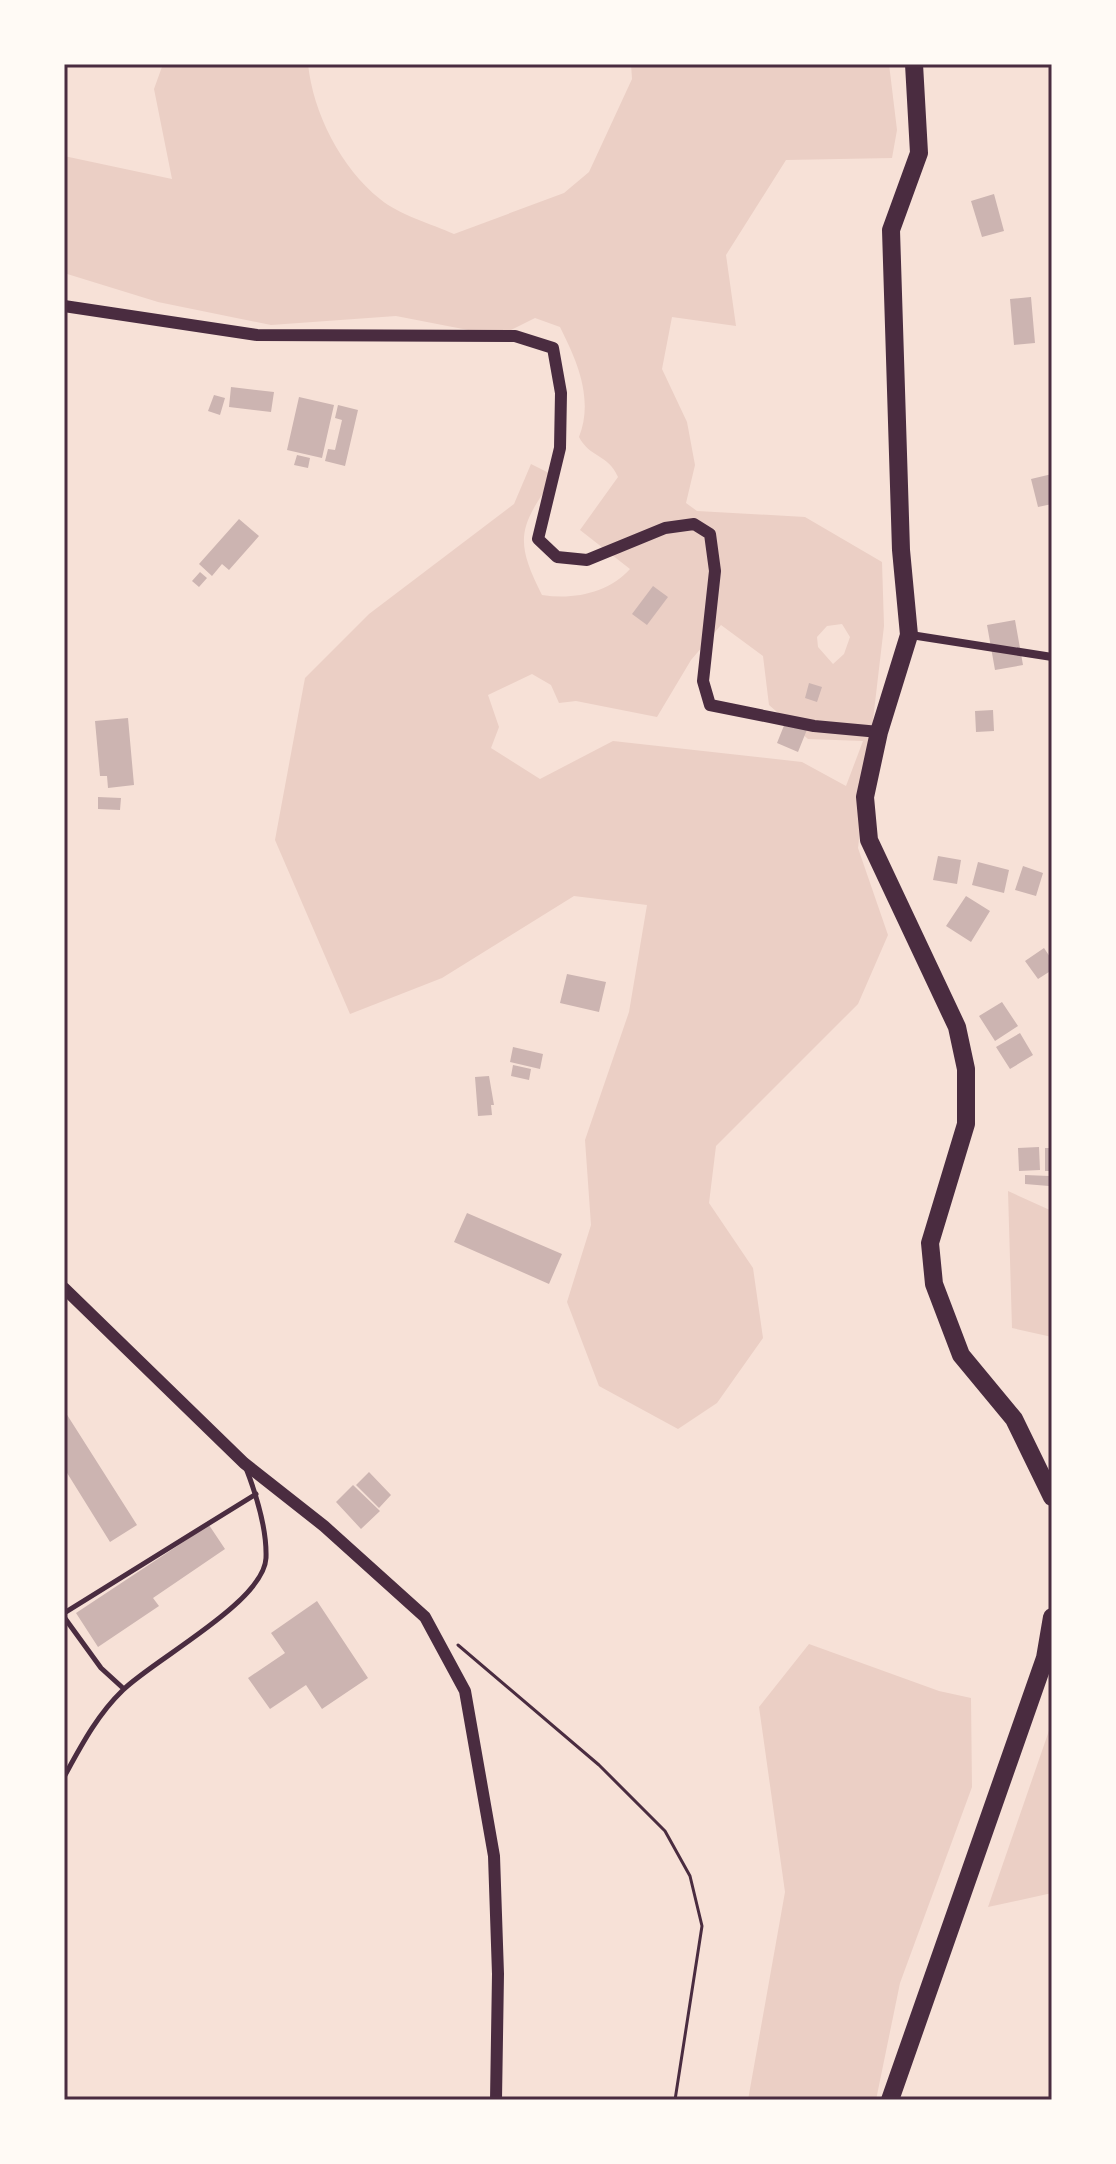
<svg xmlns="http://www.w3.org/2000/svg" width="1116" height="2164" viewBox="0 0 1116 2164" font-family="'Titillium Web',sans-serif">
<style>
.green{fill:#ebcfc5;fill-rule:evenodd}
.building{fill:#ccb4b1}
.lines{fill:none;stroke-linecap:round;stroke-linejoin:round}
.path{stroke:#4a2c40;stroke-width:3}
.service{stroke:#4a2c40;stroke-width:5}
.minor{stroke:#4a2c40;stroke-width:8}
.tertiary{stroke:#4a2c40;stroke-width:12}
.trunk{stroke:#4a2c40;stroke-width:18}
.neatline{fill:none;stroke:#4a2c40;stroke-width:3}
</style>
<rect width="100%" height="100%" fill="#f7e1d7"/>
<path class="green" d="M 163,64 L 308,64 C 313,113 341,168 380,199 C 399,215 432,224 454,234 L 564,193 L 589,172 L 632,79 L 631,64 L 889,64 L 897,130 L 892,158 L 786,160 L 726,255 L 736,326 L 672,317 L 662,369 L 687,422 L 695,465 L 686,503 L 697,511 L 805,517 L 882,562 L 884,626 L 858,848 L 888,935 L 858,1004 L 716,1146 L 709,1203 L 753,1268 L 763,1338 L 717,1403 L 678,1429 L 599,1386 L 567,1302 L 591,1225 L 585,1140 L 629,1012 L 647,905 L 574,896 L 442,978 L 350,1014 L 275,840 L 305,678 L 369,614 L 514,504 L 531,464 L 555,476 C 520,526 513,538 542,595 C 574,600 608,593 630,569 L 580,530 L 618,477 C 608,454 590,458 579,437 C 594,399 577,361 560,327 L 535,318 L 499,336 L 396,316 L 271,325 L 158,302 L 64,273 L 64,156 L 172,179 L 154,89 ZM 842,624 L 850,637 L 844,654 L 833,664 L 818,647 L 817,637 L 827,626 ZM 721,625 L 763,656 L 769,705 L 808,739 L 863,741 L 846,786 L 802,762 L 613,741 L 540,779 L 491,748 L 499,727 L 488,695 L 532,674 L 551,685 L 559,703 L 576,701 L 657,717 L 691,660 Z
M 1008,1191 L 1052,1211 L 1052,1337 L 1012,1328 Z
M 809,1644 L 939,1691 L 971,1698 L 972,1787 L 900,1983 L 876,2100 L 748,2100 L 785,1892 L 759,1707 Z
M 1052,1722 L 1052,1893 L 988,1907 Z"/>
<path class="building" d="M 994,194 L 1004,231 L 982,237 L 971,201 Z
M 1031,297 L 1035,343 L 1014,345 L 1010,299 Z
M 231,387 L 274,392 L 271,412 L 229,407 Z
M 214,395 L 225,398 L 220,415 L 208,411 Z
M 299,397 L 334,405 L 322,458 L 287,450 Z
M 338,405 L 358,410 L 345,466 L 325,461 L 328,449 L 335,450 L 342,420 L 335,418 Z
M 297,455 L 310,458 L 308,468 L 294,465 Z
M 1052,474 L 1052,504 L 1038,507 L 1031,479 Z
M 239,519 L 259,536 L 229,570 L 222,564 L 212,576 L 199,564 Z
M 200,572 L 207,578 L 199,587 L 192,581 Z
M 653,586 L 668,597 L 647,625 L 632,614 Z
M 1015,620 L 1023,665 L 995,670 L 987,625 Z
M 809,683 L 822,687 L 817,702 L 805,698 Z
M 993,710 L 994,731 L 976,732 L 975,711 Z
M 128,718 L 134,785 L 108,788 L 107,776 L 100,776 L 95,721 Z
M 787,718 L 808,727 L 798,752 L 777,743 Z
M 98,797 L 121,798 L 120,810 L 98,809 Z
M 938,856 L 961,860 L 957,884 L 933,880 Z
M 978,862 L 1009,870 L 1004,893 L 972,885 Z
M 1023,866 L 1043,873 L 1036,896 L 1015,890 Z
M 966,896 L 990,911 L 971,942 L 946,926 Z
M 1044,948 L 1052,960 L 1052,970 L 1038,979 L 1025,961 Z
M 567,974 L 606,982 L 599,1012 L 560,1003 Z
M 1002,1002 L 1018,1026 L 995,1041 L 979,1016 Z
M 1020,1033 L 1033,1055 L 1010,1069 L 996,1047 Z
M 513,1047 L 543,1054 L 540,1069 L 510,1062 Z
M 513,1065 L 531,1069 L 529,1080 L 511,1076 Z
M 489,1076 L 494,1105 L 491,1105 L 492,1115 L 478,1116 L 475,1077 Z
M 1039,1147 L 1040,1170 L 1019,1171 L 1018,1148 Z
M 1045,1148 L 1052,1148 L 1052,1171 L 1045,1171 Z
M 1025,1175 L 1049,1176 L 1049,1186 L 1025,1184 Z
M 467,1213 L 562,1254 L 549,1284 L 454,1242 Z
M 64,1410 L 137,1525 L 110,1542 L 64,1468 Z
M 369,1472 L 391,1495 L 379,1508 L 356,1485 Z
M 353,1485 L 380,1511 L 361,1529 L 336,1502 Z
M 209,1525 L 225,1549 L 153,1598 L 159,1606 L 98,1647 L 76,1613 Z
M 317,1601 L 368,1678 L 322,1709 L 306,1685 L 270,1709 L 248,1678 L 285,1653 L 271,1633 Z"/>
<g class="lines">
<path class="path" d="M 458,1645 L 599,1765 L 665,1831 L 690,1876 L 702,1926 L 675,2100"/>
<path class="service" d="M 64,1613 L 256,1494
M 64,1617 L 101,1668 L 124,1689
M 64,1777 C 81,1746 97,1715 123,1690 C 153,1660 264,1602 266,1558 C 267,1530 256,1494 246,1468"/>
<path class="minor" d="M 911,635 L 1052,657"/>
<path class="tertiary" d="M 64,306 L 257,335 L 515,336 L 553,348 L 561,393 L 560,448 L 538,539 L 557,557 L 587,560 L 665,528 L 694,524 L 710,534 L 715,571 L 703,681 L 710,705 L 814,726 L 879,732
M 64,1288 L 244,1463 L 324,1526 L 425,1617 L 465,1691 L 494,1856 L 498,1974 L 496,2100"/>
<path class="trunk" d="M 914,64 L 919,153 L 891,230 L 901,550 L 909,635 L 879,732 L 865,797 L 869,840 L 957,1027 L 966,1069 L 966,1124 L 930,1243 L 934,1284 L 961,1355 L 1014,1419 L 1052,1497
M 890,2100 L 1045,1658 L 1052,1617"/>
</g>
<rect width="1116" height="2164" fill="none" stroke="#fffaf5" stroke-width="132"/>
<rect x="66" y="66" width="984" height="2032" class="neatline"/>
</svg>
